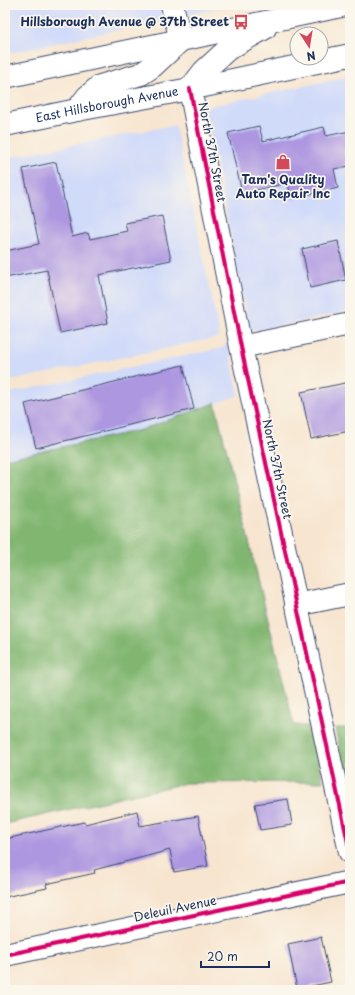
<svg xmlns="http://www.w3.org/2000/svg" width="355" height="995" viewBox="0 0 355 995" font-family="'Playpen Sans',sans-serif">
<style>
.built{fill:#d0daf9}
.forest{fill:#81b671;stroke:#4e7268}
.building{fill:#ad97e0}
.lines{fill:none;stroke-linecap:round;stroke-linejoin:round}
.street-casing{stroke:#3c4a6f;stroke-width:24}
.primary-casing{stroke:#3c4a6f;stroke-width:24}
.street{stroke:#fff;stroke-width:22}
.primary{stroke:#fff;stroke-width:22}
.cycleway-casing{stroke:#fbf7ec;stroke-width:6}
.cycleway{stroke:#d6006c;stroke-width:4}
.labels{text-anchor:middle;stroke-width:3.5;stroke-linejoin:round;paint-order:stroke}
.poi-label{font-size:12px;font-weight:bold;fill:#1b2f5e;stroke:#fbf7ec;text-anchor:end}
.street-label{font-size:12px;fill:#1b2f5e;stroke:#fbf7ec}
</style>
<rect width="100%" height="100%" fill="#fbf7ec"/>
<filter id="ink" filterUnits="userSpaceOnUse"><feTurbulence type="fractalNoise" baseFrequency=".025" numOctaves="2"/><feDisplacementMap in="SourceGraphic" scale="8" xChannelSelector="R" yChannelSelector="G"/><feConvolveMatrix kernelMatrix="1 2 1 2 8 2 1 2 1" color-interpolation-filters="sRGB"/></filter>
<filter id="wash" filterUnits="userSpaceOnUse"><feTurbulence type="fractalNoise" baseFrequency=".012" numOctaves="4" result="noise"/><feDisplacementMap in="SourceGraphic" scale="16" xChannelSelector="R" yChannelSelector="G"/><feGaussianBlur stdDeviation="0.9" result="paint"/><feColorMatrix in="noise" values="0 0 0 0 0 0 0 0 0 0 0 0 0 0 0 0 0 1.4 0 .05"/><feComposite in="paint" operator="in"/></filter>
<g filter="url(#wash)">
<rect width="100%" height="100%" fill="#f7e5cf"/>
<path class="built" d="M 5,5 L 160,5 L 164,20 L 5,54 Z
M 184,5 L 235,5 L 187,15 Z
M 350,76 L 350,311 L 250,332 L 205,107 Z
M 175,125 L 220,337 L 5,382 L 5,158 Z
M 228,343 L 239,395 L 141,430 L 5,459 L 5,394 L 222,348 Z"/>
<path class="forest" d="M 215,403 L 294,725 L 311,726 L 323,782 L 186,783 L 5,824 L 5,459 L 141,430 Z
M 335,728 L 350,728 L 350,782 L 347,782 Z"/>
<g id="blocks">
<path class="building" d="M 259,126 L 263,141 L 324,127 L 326,136 L 350,131 L 350,166 L 334,169 L 338,188 L 291,198 L 288,183 L 242,193 L 228,133 Z
M 56,162 L 72,237 L 88,233 L 90,239 L 127,231 L 125,223 L 162,216 L 171,260 L 99,275 L 108,323 L 60,333 L 47,270 L 5,278 L 5,251 L 39,244 L 23,169 Z
M 338,241 L 346,280 L 310,288 L 302,249 Z
M 183,365 L 194,409 L 36,448 L 25,404 Z
M 350,382 L 350,431 L 311,439 L 301,392 Z
M 288,799 L 292,825 L 260,830 L 255,804 Z
M 137,811 L 140,826 L 198,816 L 208,866 L 174,872 L 170,850 L 94,870 L 95,873 L 46,884 L 47,888 L 5,897 L 5,839 L 84,822 L 85,824 Z
M 321,937 L 331,982 L 297,989 L 288,944 Z"/>
</g>
</g>
<g filter="url(#ink)">
<use href="#blocks" fill-opacity="0" stroke="#3c4a6f" stroke-width="1"/>
<g class="lines">
<g class="street-casing">
<path id="street" d="M 172,5 L 181,40
M 190,89 L 241,347 L 350,852
M 241,347 L 350,324
M 296,605 L 350,594
M 5,955 L 350,882"/>
</g>
<g class="primary-casing">
<g id="primary">
<path d="M 5,77 L 346,5"/>
<path d="M 190,89 L 204,71 L 228,49 L 265,28"/>
<path d="M 77,110 L 87,97 L 100,86 L 141,74 L 153,66 L 181,40"/>
<path id="s1" d="M 5,125 L 77,110 L 190,89 L 350,55"/>
</g>
</g>
<use href="#street" class="street"/>
<use href="#primary" class="primary"/>
<g class="cycleway-casing">
<path id="cycleway" d="M 190,89 L 241,347 L 350,852
M 5,955 L 350,882"/>
</g>
<use href="#cycleway" class="cycleway"/>
</g>
</g>
<defs>
<g id="bus-bare" transform="scale(1.2)"><path d="M-5-6H5V4H4V6H2V4H-2V6H-4V4H-5ZM-3.5-4V0h7V-4ZM-3.5 1.2v1.5H-2V1.2ZM2 1.2v1.5H3.5V1.2Z" fill="#d1495b" stroke="#fbf7ec" stroke-width="2.5" paint-order="stroke"/></g>
<g id="shop-bare" transform="scale(1.2)"><path d="M-5-2.5h2.3a2.7 3.5 0 0 1 5.4 0H5L5.5 6h-11ZM-1.5-2.5h3a1.5 2.3 0 0 0-3 0Z" fill="#d1495b" stroke="#fbf7ec" stroke-width="2.5" paint-order="stroke"/></g>
</defs>
<g fill-rule="evenodd">
<use href="#bus-bare" x="241" y="22"/>
<use href="#shop-bare" x="283" y="162"/>
</g>
<g class="labels">
<g class="poi-label">
<text x="229" y="26">Hillsborough Avenue @ 37th Street</text>
<text x="283" y="184" text-anchor="middle">Tam's Quality<tspan x="283" dy="14">Auto Repair Inc</tspan></text>
</g>
<g class="street-label">
<text dy="4" stroke="none"><textPath href="#s1" startOffset="104">East Hillsborough Avenue</textPath></text>
<text transform="translate(212 152) rotate(79)" y="4">North 37th Street</text>
<text transform="translate(277 469) rotate(78)" y="4">North 37th Street</text>
<text transform="translate(175 909) rotate(-12)" y="4">Deleuil Avenue</text>
</g>
</g>
<rect width="355" height="995" fill="none" stroke="#fbf7ec" stroke-width="20"/>
<g transform="translate(309 46) rotate(168)"><circle r="19" fill="#fbf7ec" stroke="#a1a7b3"/>
<path d="M0-3L7 15L0 10L-7 15Z" fill="#d1495b"/>
<text y="-6" font-size="11" font-weight="bold" text-anchor="middle" fill="#1b2f5e">N</text>
</g>
<path d="M201 961v6h68v-6" fill="none" stroke="#1b2f5e" stroke-width="2"/>
<text x="207" y="961" font-size="12" fill="#1b2f5e" stroke="#fbf7ec" stroke-width="3" paint-order="stroke">20 m</text>
</svg>
